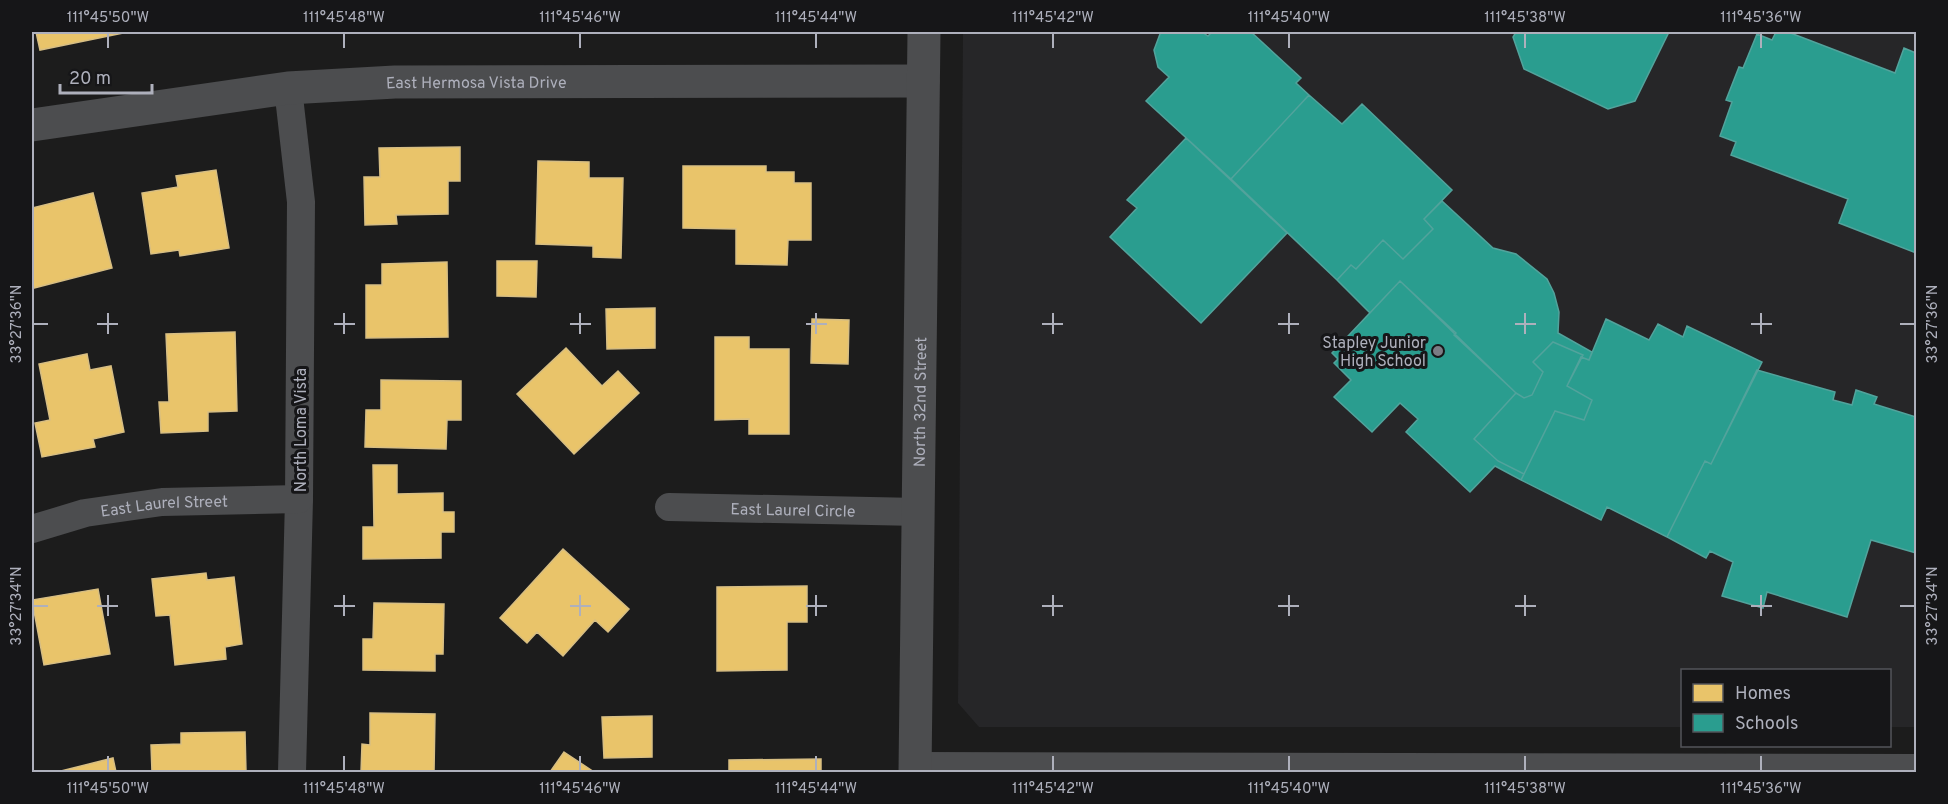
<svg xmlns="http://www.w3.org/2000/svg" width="1948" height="804" viewBox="0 0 1948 804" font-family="Overpass,sans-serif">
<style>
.built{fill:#262628}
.homes{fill:#e9c46a;stroke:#d7be83;stroke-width:1.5}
.schools{fill:#2a9d8f;stroke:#52a39c;stroke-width:1.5}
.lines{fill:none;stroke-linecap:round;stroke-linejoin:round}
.minor{stroke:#4c4d4f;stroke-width:28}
.tertiary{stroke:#4c4d4f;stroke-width:33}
.ticks{fill:none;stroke:#aeb0bc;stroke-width:2}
.poi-dot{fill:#7b7c84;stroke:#161618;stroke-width:2}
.labels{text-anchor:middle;stroke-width:6;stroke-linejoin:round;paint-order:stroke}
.street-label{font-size:16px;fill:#aeb0bc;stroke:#161618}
.poi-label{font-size:16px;fill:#aeb0bc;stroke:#161618;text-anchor:end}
.neatline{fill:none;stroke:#aeb0bc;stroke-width:2}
.ticks-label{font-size:15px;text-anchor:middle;fill:#aeb0bc}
</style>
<rect width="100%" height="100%" fill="#1c1c1c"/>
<path class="built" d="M 963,32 L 1916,32 L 1916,727 L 1890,727 L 1890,670 L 1682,670 L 1682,727 L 979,727 L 958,703 Z"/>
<path class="homes" d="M 36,32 L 128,32 L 40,50 Z
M 460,147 L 460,181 L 448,181 L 448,214 L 396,215 L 397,224 L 365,225 L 364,177 L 380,177 L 379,148 Z
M 538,161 L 589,162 L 589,178 L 623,178 L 621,258 L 593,257 L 593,246 L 536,244 Z
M 683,166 L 766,166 L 766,172 L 794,172 L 794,183 L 811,183 L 811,240 L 788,240 L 787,265 L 736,264 L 736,229 L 683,228 Z
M 216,170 L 229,248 L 180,256 L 179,250 L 151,254 L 142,193 L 178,187 L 176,176 Z
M 93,193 L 112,268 L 34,288 L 32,279 L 32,208 Z
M 497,261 L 537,261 L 536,297 L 497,296 Z
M 447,262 L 448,337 L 366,338 L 366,285 L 382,285 L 382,264 Z
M 655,308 L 655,348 L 607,349 L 606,309 Z
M 812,319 L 849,320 L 848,364 L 811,363 Z
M 235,332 L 237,411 L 208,412 L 208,431 L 161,433 L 159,402 L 169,402 L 166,334 Z
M 715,337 L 749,337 L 749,349 L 789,349 L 789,434 L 749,434 L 749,419 L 715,420 Z
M 566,348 L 602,386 L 618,371 L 639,393 L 574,454 L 517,394 Z
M 87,354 L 90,370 L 111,366 L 124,432 L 93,439 L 95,447 L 42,457 L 35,423 L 50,420 L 39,364 Z
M 381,380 L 461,381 L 461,420 L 447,420 L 446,449 L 365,447 L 366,410 L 381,410 Z
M 373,465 L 397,465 L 397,494 L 443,493 L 443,512 L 454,512 L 454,532 L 441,532 L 441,558 L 363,559 L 363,527 L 374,527 Z
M 563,549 L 629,609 L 608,632 L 595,620 L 563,656 L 537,632 L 527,643 L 500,618 Z
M 206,573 L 207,580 L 234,577 L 242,644 L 225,647 L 226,659 L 175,665 L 170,615 L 156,616 L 152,579 Z
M 807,586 L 807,622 L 787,622 L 787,670 L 717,671 L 717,587 Z
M 98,589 L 110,654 L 44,665 L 32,600 Z
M 374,603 L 444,604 L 443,654 L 435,654 L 435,671 L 363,670 L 363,639 L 373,639 Z
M 370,713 L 435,714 L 434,772 L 361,772 L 362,744 L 370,745 Z
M 652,716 L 652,757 L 604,758 L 602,717 Z
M 245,732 L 246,772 L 152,772 L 151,745 L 181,744 L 181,733 Z
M 564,752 L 594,772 L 550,772 Z
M 113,758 L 116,772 L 57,772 Z
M 821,759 L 821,772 L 729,772 L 729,760 Z"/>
<path class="schools" d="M 1163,32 L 1202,32 L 1208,36 L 1212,32 L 1251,32 L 1301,78 L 1296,83 L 1309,95 L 1231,179 L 1146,101 L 1169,77 L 1158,67 L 1154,50 L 1160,34 Z
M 1516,32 L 1669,32 L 1635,101 L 1608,109 L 1524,69 L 1513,37 Z
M 1776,32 L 1788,32 L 1895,73 L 1904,48 L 1916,53 L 1916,253 L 1839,223 L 1848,199 L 1731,155 L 1736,142 L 1720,136 L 1732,102 L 1726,100 L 1739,67 L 1743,68 L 1757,34 L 1772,40 Z
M 1309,95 L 1342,124 L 1362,104 L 1452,190 L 1424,219 L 1433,229 L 1403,259 L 1383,240 L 1356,269 L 1351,265 L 1337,280 L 1231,179 Z
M 1186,138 L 1287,233 L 1201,323 L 1110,237 L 1137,208 L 1127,200 Z
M 1442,201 L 1493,248 L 1516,254 L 1547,279 L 1554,293 L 1559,312 L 1558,333 L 1592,352 L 1589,360 L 1581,357 L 1583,355 L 1553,342 L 1533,362 L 1543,372 L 1532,395 L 1524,398 L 1516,393 L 1454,335 L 1456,333 L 1400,281 L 1370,313 L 1337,280 L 1351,265 L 1356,269 L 1383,240 L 1403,259 L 1433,229 L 1424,219 Z
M 1400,281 L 1516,393 L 1474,439 L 1498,461 L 1524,474 L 1521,480 L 1495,466 L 1470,492 L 1406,432 L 1418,419 L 1400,403 L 1372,432 L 1334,397 L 1351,380 L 1334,363 L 1338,359 L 1332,353 Z
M 1606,319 L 1649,340 L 1658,324 L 1683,337 L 1687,326 L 1762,362 L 1711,464 L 1705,461 L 1667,537 L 1607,507 L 1601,520 L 1521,480 L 1555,411 L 1584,420 L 1592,400 L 1567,386 L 1581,357 L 1589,360 Z
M 1553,342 L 1583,355 L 1567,386 L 1592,400 L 1584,420 L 1555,411 L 1524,474 L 1498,461 L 1474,439 L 1516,393 L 1524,398 L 1532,395 L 1543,372 L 1533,362 Z
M 1757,370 L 1835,392 L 1833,400 L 1852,405 L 1856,390 L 1877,397 L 1874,404 L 1916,417 L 1916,553 L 1871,540 L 1847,617 L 1767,592 L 1763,608 L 1722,596 L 1733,562 L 1710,551 L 1706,558 L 1667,537 L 1705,461 L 1711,464 Z"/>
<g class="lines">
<g class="minor">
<path d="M 288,88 L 301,202 L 299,499 L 292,772"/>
<path id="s1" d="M 669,507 L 919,512"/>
<path id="s2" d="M 32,529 L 85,513 L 162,502 L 299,499"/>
<path d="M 915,766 L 1916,768"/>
</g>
<g class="tertiary">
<path id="s3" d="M 32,125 L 288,88 L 395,82 L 923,81"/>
<path id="s4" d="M 915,772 L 924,32"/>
</g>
</g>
<path class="ticks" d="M 108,33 L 108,48M 344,33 L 344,48M 580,33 L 580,48M 816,33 L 816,48M 1053,33 L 1053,48M 1289,33 L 1289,48M 1525,33 L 1525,48M 1761,33 L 1761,48M 108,313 L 108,334M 344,313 L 344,334M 580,313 L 580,334M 816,313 L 816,334M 1053,313 L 1053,334M 1289,313 L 1289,334M 1525,313 L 1525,334M 1761,313 L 1761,334M 33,324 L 48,324M 97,324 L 118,324M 334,324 L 355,324M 570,324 L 591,324M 806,324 L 827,324M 1042,324 L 1063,324M 1278,324 L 1299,324M 1515,324 L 1536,324M 1751,324 L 1772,324M 1900,324 L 1915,324M 108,595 L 108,616M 344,595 L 344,616M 580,595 L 580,616M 816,595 L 816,616M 1053,595 L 1053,616M 1289,595 L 1289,616M 1525,595 L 1525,616M 1761,595 L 1761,616M 33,606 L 48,606M 97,606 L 118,606M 334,606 L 355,606M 570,606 L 591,606M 806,606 L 827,606M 1042,606 L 1063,606M 1278,606 L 1299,606M 1515,606 L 1536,606M 1751,606 L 1772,606M 1900,606 L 1915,606M 108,756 L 108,771M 344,756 L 344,771M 580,756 L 580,771M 816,756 L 816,771M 1053,756 L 1053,771M 1289,756 L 1289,771M 1525,756 L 1525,771M 1761,756 L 1761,771"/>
<circle class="poi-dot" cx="1438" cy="351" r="6"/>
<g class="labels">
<g class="street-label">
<text dy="6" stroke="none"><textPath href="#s3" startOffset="447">East Hermosa Vista Drive</textPath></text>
<text dy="6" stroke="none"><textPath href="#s4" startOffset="370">North 32nd Street</textPath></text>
<text transform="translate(300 430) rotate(-90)" y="6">North Loma Vista</text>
<text dy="6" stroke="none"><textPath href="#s2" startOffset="135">East Laurel Street</textPath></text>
<text dy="6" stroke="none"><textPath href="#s1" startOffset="124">East Laurel Circle</textPath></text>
</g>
<g class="poi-label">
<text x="1426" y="348">Stapley Junior<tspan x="1426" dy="18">High School</tspan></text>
</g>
</g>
<rect width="1948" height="804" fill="none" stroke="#161618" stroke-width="66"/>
<rect x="1681" y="669" width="210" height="78" fill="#161618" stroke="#53545a" stroke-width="1.5"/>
<rect x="1693" y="684" width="30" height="18" fill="#e9c46a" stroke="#53545a" stroke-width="1.5"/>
<text x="1735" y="699" font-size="18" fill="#aeb0bc">Homes</text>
<rect x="1693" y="714" width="30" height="18" fill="#2a9d8f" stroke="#53545a" stroke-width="1.5"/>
<text x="1735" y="729" font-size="18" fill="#aeb0bc">Schools</text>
<path d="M60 84v9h92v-9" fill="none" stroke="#aeb0bc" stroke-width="3"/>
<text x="69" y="84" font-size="18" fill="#aeb0bc" stroke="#161618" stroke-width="4.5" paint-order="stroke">20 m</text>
<rect x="33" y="33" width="1882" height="738" class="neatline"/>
<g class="ticks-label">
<text x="108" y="22">111°45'50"W</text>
<text x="344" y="22">111°45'48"W</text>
<text x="580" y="22">111°45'46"W</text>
<text x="816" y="22">111°45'44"W</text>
<text x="1053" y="22">111°45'42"W</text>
<text x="1289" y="22">111°45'40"W</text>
<text x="1525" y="22">111°45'38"W</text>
<text x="1761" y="22">111°45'36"W</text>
<text transform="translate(16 324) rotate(-90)" y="5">33°27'36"N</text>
<text transform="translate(1932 324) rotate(-90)" y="5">33°27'36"N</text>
<text transform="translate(16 606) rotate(-90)" y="5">33°27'34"N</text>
<text transform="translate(1932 606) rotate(-90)" y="5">33°27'34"N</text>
<text x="108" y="793">111°45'50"W</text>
<text x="344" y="793">111°45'48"W</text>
<text x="580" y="793">111°45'46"W</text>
<text x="816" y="793">111°45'44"W</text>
<text x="1053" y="793">111°45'42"W</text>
<text x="1289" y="793">111°45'40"W</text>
<text x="1525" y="793">111°45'38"W</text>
<text x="1761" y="793">111°45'36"W</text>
</g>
</svg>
